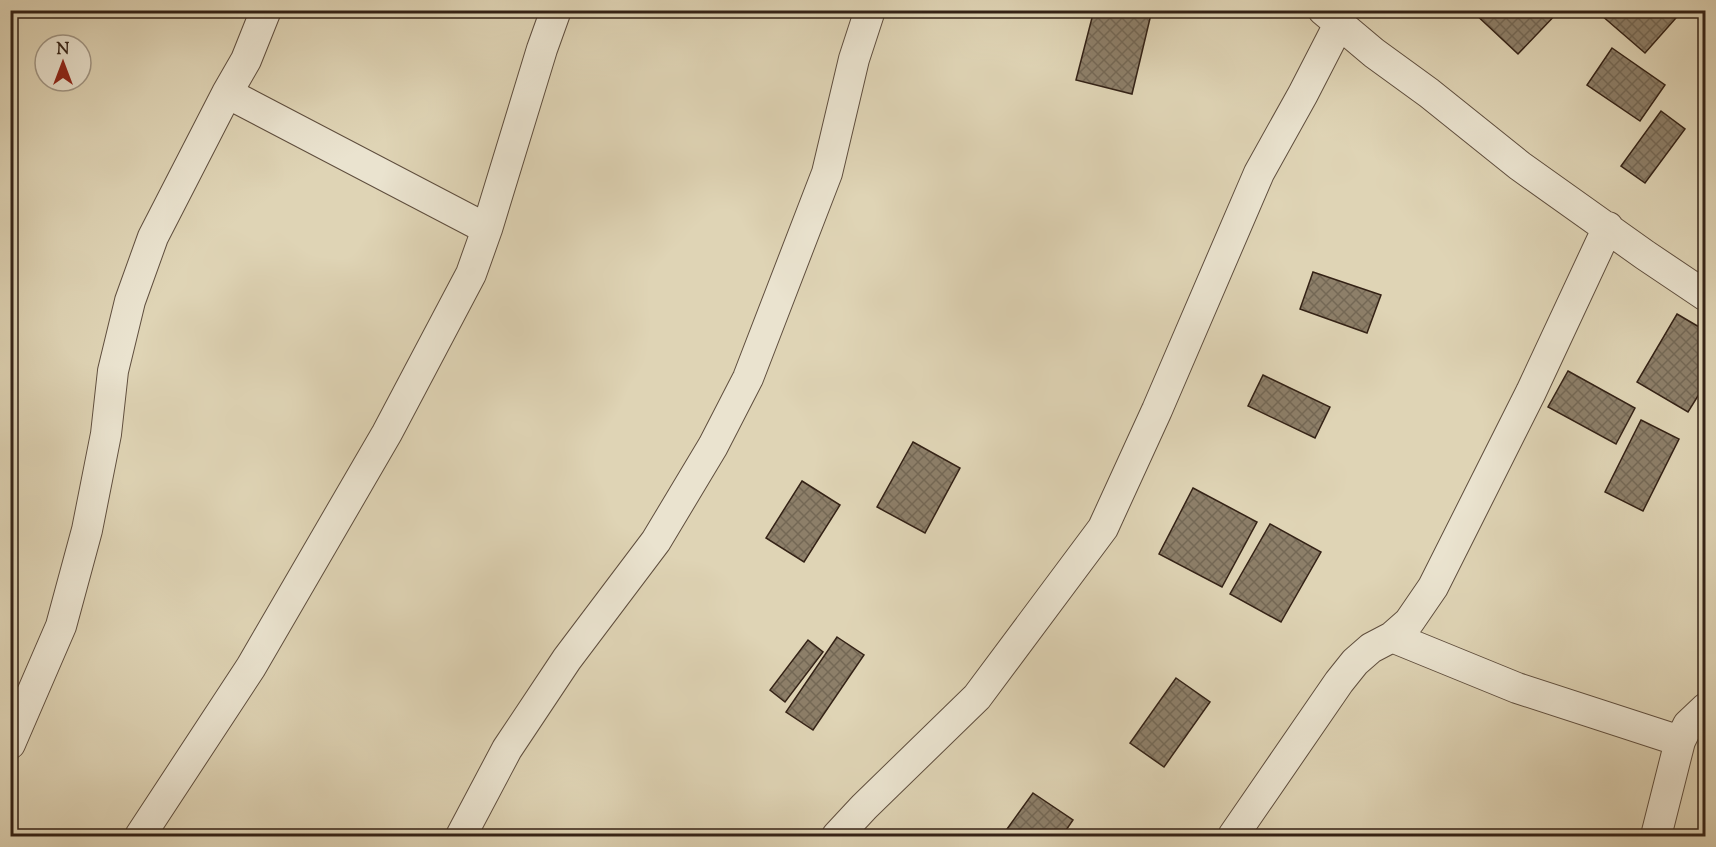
<svg xmlns="http://www.w3.org/2000/svg" width="1716" height="847" viewBox="0 0 1716 847" font-family="'Sorts Mill Goudy',serif">
<style>
.building{fill:url(#building-cross-hatch);stroke:#342216;stroke-width:1.5}
.lines{fill:none;stroke-linecap:round;stroke-linejoin:round}
.minor-casing{stroke:#5f4e3e;stroke-width:32}
.minor{stroke:#eae3cf;stroke-width:30}
</style>
<defs>
<pattern id="building-cross-hatch" width="8" height="8" patternUnits="userSpaceOnUse" patternTransform="scale(1.5)"><rect width="8" height="8" fill="#8d7f69"/><path d="M0 0l8 8M0 8l8-8" fill="none" stroke="#746855"/></pattern>
</defs>
<rect width="100%" height="100%" fill="#dfd4b5"/>
<filter id="stains"><feTurbulence type="fractalNoise" baseFrequency=".00333" numOctaves="4"/><feColorMatrix values="0 0 0 0 .2 0 0 0 0 .09 0 0 0 0 .02 0 0 0 .5 -.17"/></filter>
<radialGradient id="worn" r=".72"><stop offset=".6" stop-color="#630" stop-opacity="0"/><stop offset="1" stop-color="#630" stop-opacity=".3"/></radialGradient>
<path class="building" d="M 1094,10 L 1152,10 L 1132,94 L 1076,80 Z
M 1471,10 L 1560,10 L 1518,54 Z
M 1605,10 L 1683,10 L 1645,53 L 1601,15 Z
M 1612,48 L 1665,85 L 1640,121 L 1587,85 Z
M 1661,111 L 1685,129 L 1645,183 L 1621,166 Z
M 1313,272 L 1381,295 L 1367,333 L 1300,309 Z
M 1677,314 L 1706,331 L 1706,383 L 1688,412 L 1637,382 Z
M 1568,371 L 1635,408 L 1616,444 L 1548,407 Z
M 1263,375 L 1330,407 L 1315,438 L 1248,406 Z
M 1641,420 L 1679,439 L 1643,511 L 1605,492 Z
M 913,442 L 960,468 L 925,533 L 877,507 Z
M 802,481 L 840,505 L 804,562 L 766,538 Z
M 1193,488 L 1257,522 L 1222,587 L 1159,554 Z
M 1270,524 L 1321,552 L 1281,622 L 1230,594 Z
M 837,637 L 864,655 L 813,730 L 786,712 Z
M 808,640 L 823,652 L 785,702 L 770,690 Z
M 1176,678 L 1210,702 L 1164,767 L 1130,743 Z
M 1033,793 L 1073,820 L 1062,836 L 1002,836 Z"/>
<g class="lines">
<g class="minor-casing">
<path id="minor" d="M 1323,10 L 1374,53 L 1429,93 L 1520,166 L 1645,255 L 1706,296
M 227,93 L 487,229
M 1392,637 L 1517,688 L 1680,741
M 10,744 L 61,626 L 87,530 L 106,434 L 113,371 L 130,301 L 153,237 L 227,93 L 246,60 L 266,10
M 140,836 L 251,667 L 387,433 L 471,274 L 487,229 L 542,49 L 556,10
M 461,836 L 507,749 L 567,659 L 656,541 L 713,446 L 748,378 L 827,173 L 854,59 L 870,10
M 837,836 L 864,807 L 977,697 L 1103,528 L 1157,410 L 1259,173 L 1303,94 L 1339,24
M 1233,836 L 1339,682 L 1355,662 L 1371,648 L 1392,637 L 1409,622 L 1433,587 L 1531,392 L 1608,227
M 1656,836 L 1680,741 L 1688,725 L 1706,708"/>
</g>
<use href="#minor" class="minor"/>
</g>
<rect width="1716" height="847" fill="none" stroke="#dfd4b5" stroke-width="36"/>
<rect x="12" y="12" width="1692" height="823" fill="none" stroke="#342216" stroke-width="3"/>
<rect x="18" y="18" width="1680" height="811" fill="none" stroke="#342216" stroke-width="1.5"/>
<g transform="translate(63 63)"><circle r="28" fill="#eae3cf" stroke="#a19685" stroke-width="1.5"/>
<path d="M0-4.5L10 22L0 15L-10 22Z" fill="#8f2418"/>
<text y="-9" font-size="16" font-weight="bold" text-anchor="middle" fill="#342216">N</text>
</g>
<rect width="100%" height="100%" filter="url(#stains)"/>
<rect width="100%" height="100%" fill="url(#worn)"/>
</svg>
